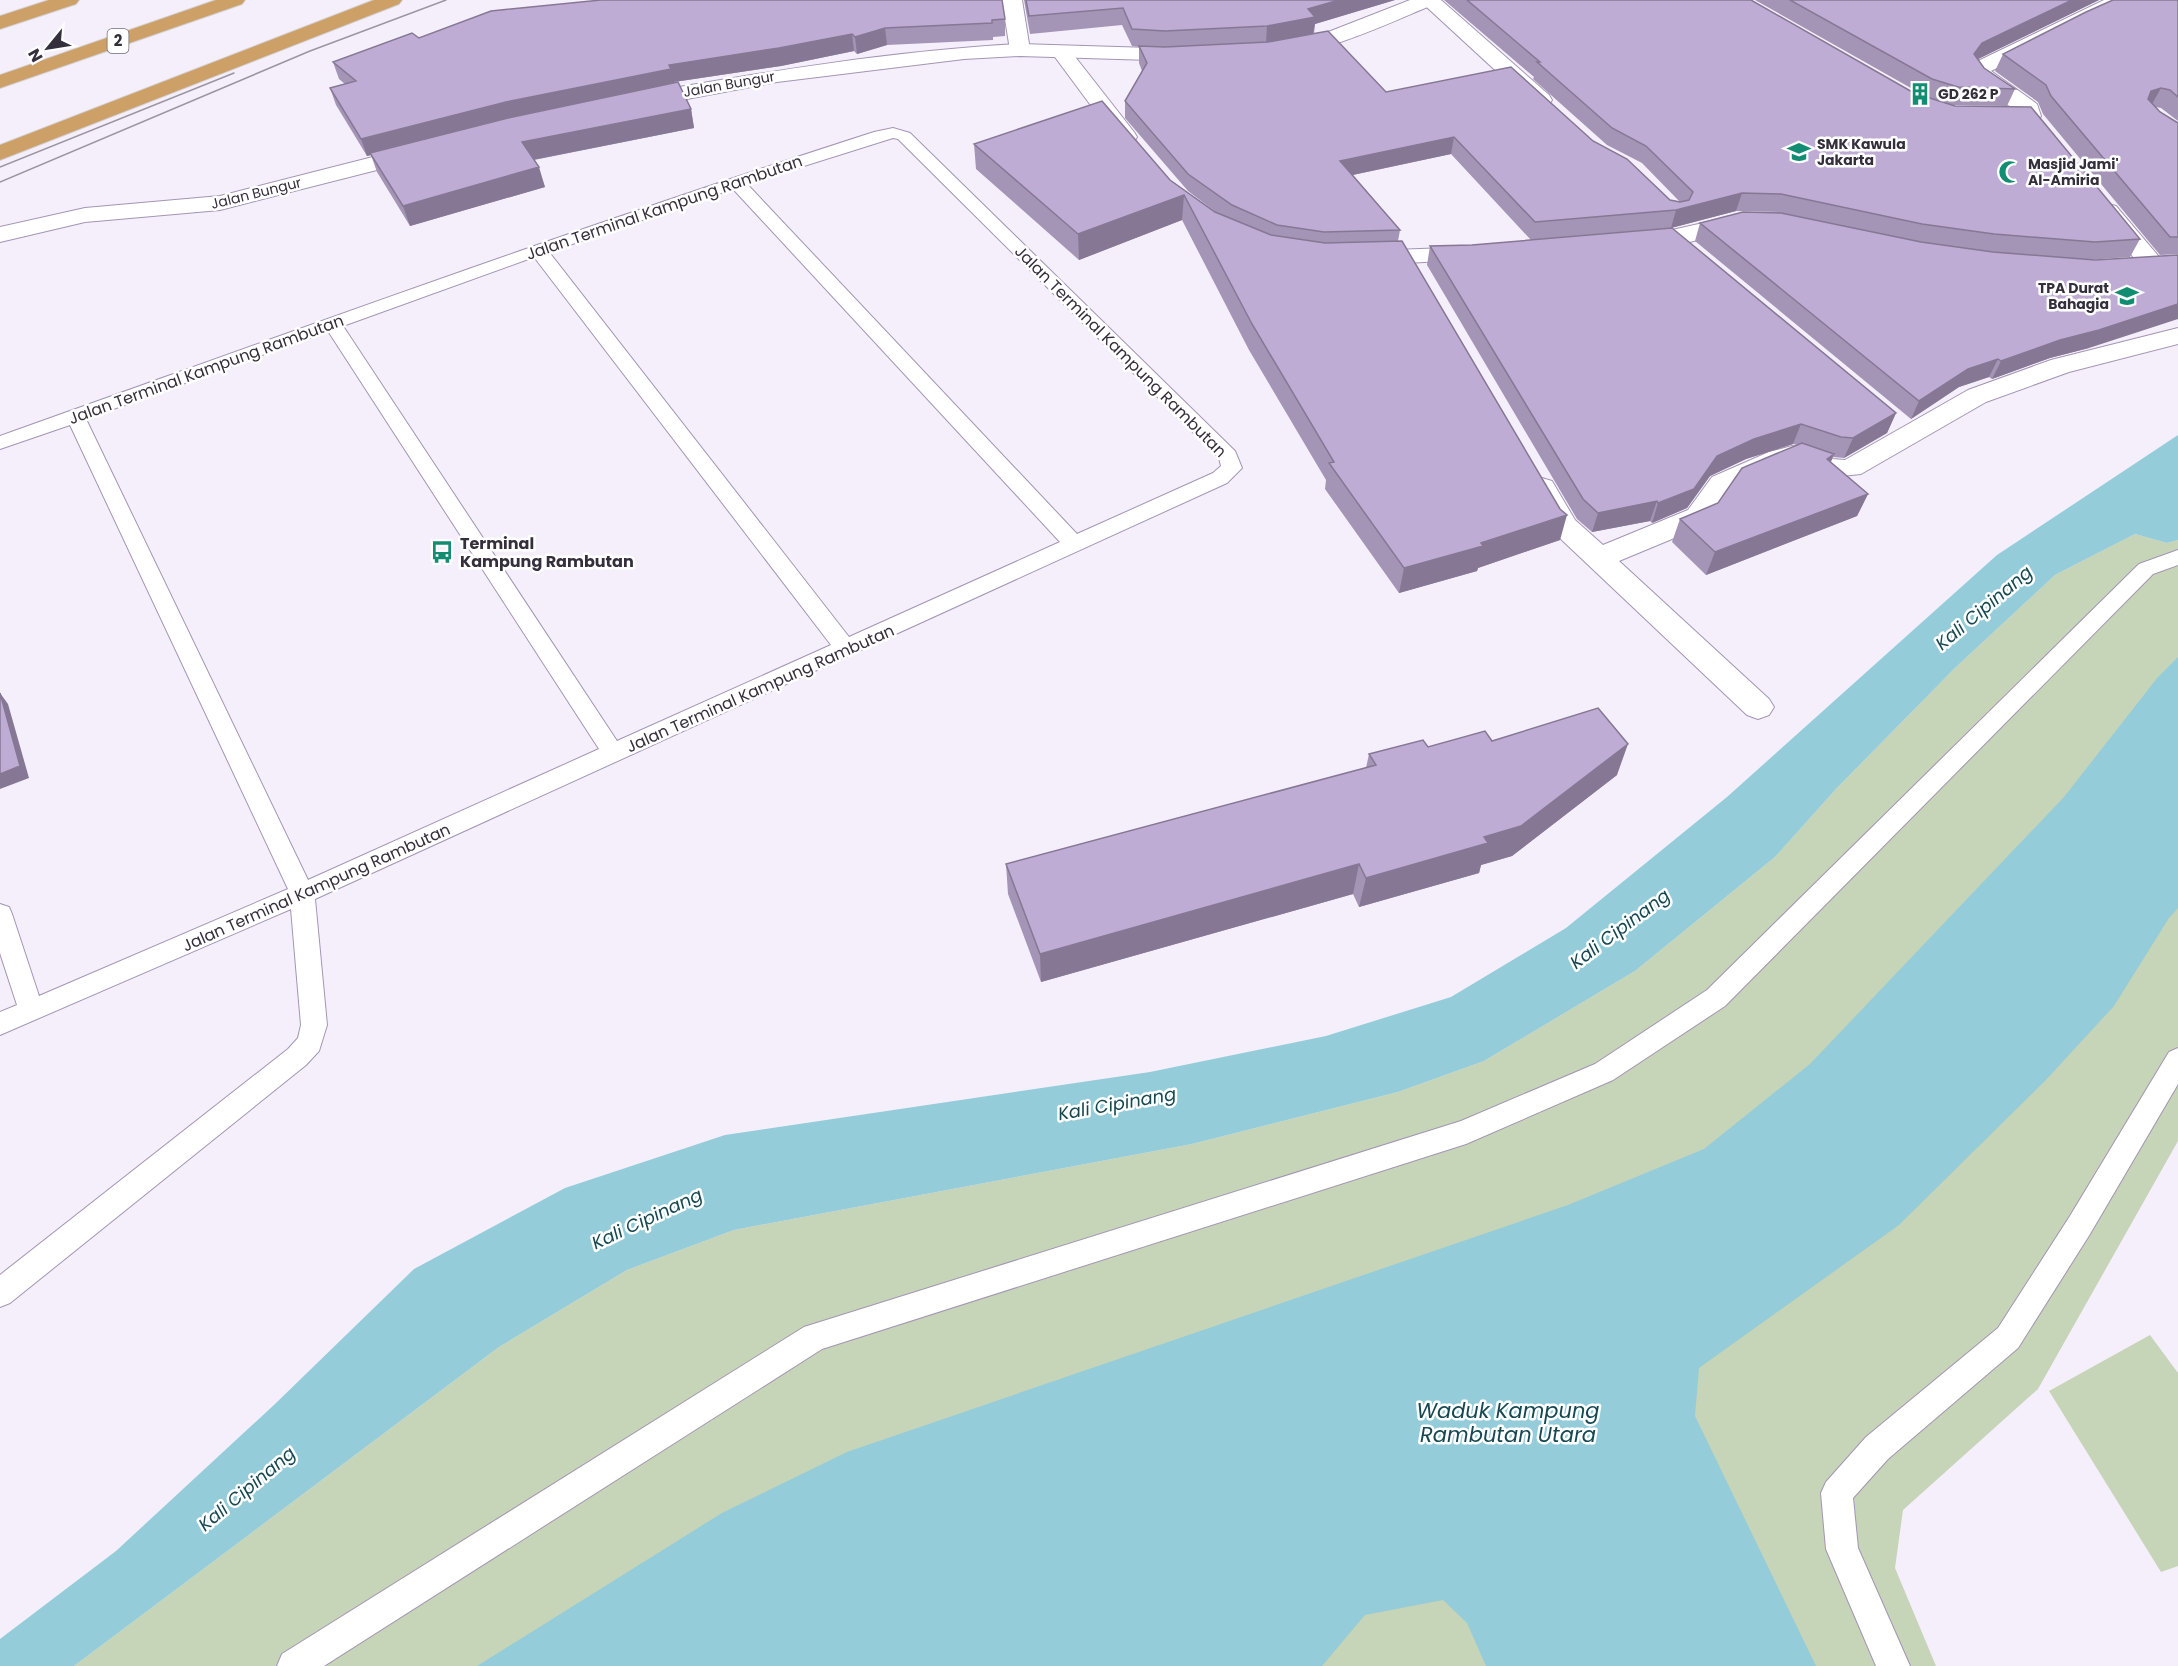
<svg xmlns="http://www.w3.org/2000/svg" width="2178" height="1666" viewBox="0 0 2178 1666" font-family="Poppins,sans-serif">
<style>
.green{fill:#c6d4b8}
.water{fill:#94ccd9}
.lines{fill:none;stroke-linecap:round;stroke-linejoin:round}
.lane-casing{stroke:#a395b4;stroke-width:2}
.street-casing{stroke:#a395b4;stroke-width:2}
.secondary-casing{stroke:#a395b4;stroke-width:2}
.highway-casing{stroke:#d3d1d4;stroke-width:2}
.lane{fill:#fff;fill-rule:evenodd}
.street{fill:#fff;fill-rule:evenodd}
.secondary{fill:#fff;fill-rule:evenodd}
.highway{fill:#cda068;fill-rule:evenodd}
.tram{stroke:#9b95a2;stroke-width:1.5}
.wall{fill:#a494b6;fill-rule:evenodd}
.shaded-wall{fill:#867894}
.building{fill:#bfacd4;stroke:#867894;stroke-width:1.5}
.labels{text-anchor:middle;stroke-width:5;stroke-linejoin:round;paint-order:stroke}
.far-street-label{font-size:14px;fill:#352f3c;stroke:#fff}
.far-poi-label{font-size:14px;font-weight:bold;fill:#352f3c;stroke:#fff;text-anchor:start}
.shield{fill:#fff;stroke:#726d76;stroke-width:1.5}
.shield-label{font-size:15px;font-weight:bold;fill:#352f3c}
.street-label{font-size:16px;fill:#352f3c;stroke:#fff}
.poi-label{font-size:16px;font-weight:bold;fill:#352f3c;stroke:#fff;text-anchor:start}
.water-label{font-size:18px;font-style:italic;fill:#164851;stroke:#fff}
.near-water-label{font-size:21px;font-style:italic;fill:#164851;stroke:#fff}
</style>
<rect width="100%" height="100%" fill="#f5effc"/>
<path class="green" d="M 2135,534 L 2167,543 L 2178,540 L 2178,1141 L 2038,1389 L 1903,1510 L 1895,1568 L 1936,1666 L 74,1666 L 499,1347 L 627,1270 L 734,1230 L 1192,1144 L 1398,1092 L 1484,1061 L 1635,971 L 1775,857 L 1836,789 L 1955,668 L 2055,575 Z
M 2150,1335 L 2178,1373 L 2178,1566 L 2161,1572 L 2049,1391 Z"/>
<path class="water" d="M 2178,435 L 2178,540 L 2167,543 L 2135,534 L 2055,575 L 1955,668 L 1836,789 L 1775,857 L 1635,971 L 1484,1061 L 1398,1092 L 1192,1144 L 734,1230 L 627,1270 L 499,1347 L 74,1666 L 0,1666 L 0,1639 L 116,1551 L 275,1404 L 414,1269 L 565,1188 L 725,1135 L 1150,1072 L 1326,1036 L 1451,997 L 1566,928 L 1727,797 L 1997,555 Z
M 2178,657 L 2178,908 L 2169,918 L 2114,1006 L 2045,1081 L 1899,1225 L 1699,1368 L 1695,1416 L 1816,1666 L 1486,1666 L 1467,1623 L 1443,1600 L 1365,1615 L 1322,1666 L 477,1666 L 722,1513 L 847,1452 L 1568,1205 L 1704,1149 L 1810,1064 L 2064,797 L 2158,677 Z"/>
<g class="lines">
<g class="lane-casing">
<path id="lane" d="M 893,128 L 910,133 L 1235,451 L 1242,468 L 1227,483 L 315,899 L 327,1025 L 319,1051 L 306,1065 L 10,1303 L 0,1307 L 0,1275 L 288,1049 L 298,1038 L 301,1025 L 291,909 L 0,1035 L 0,1012 L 17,1005 L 0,953 L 0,904 L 9,907 L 12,914 L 39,996 L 288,889 L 70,425 L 0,449 L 0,436 C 292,332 581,226 874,132 ZM 893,138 L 898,139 L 1219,458 L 1221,466 L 1213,473 L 1077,534 L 747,184 ZM 733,189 L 1060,542 L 849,637 L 549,252 ZM 534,257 L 831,645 L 617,741 L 343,326 ZM 328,331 L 599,749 L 308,880 L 86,419 Z
M 2178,550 L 2178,565 L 2153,574 L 1725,1006 L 1613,1080 L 1466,1144 L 822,1349 L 324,1666 L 277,1666 L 282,1654 L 804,1327 L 1461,1121 L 1595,1064 L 1707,990 L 2139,564 Z
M 2178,1048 L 2178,1084 L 2090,1234 L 2018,1348 L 1888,1459 L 1853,1498 L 1858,1548 L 1910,1666 L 1876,1666 L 1826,1549 L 1821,1493 L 1826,1482 L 1866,1437 L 1998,1328 L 2070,1216 L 2169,1052 Z"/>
</g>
<g class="street-casing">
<path id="street" d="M 1002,0 L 1022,0 L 1030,50 L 1027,54 L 1020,56 L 1013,54 L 1010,50 Z
M 1419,0 L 1441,0 L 1549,95 L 1552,100 L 1549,105 L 1541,107 L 1533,105 Z
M 2104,0 L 2132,0 L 2129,4 L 2077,27 L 1991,71 L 2037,104 L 2041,116 L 2038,121 L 2030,123 L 2022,121 L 2018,112 L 1978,84 L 1969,71 L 1976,62 Z
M 1062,47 L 1069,49 L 1134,132 L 1137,137 L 1134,142 L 1126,144 L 1118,142 L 1052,53 L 1055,49 Z
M 2108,204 L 2116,206 L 2160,258 L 2163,263 L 2160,268 L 2151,270 L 2142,268 L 2100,216 L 2096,211 L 2100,206 Z
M 1743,214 L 1751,216 L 1755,221 L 1751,226 C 1717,235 1660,254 1626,245 L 1622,240 L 1626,235 L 1672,230 Z
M 1472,247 L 1481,249 L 1484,254 L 1481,259 L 1368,265 L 1359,263 L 1356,258 L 1359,253 L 1368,251 Z
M 2178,328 L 2178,344 L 2069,372 L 1986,402 L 1861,474 L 1832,477 L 1792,464 L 1778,469 L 1732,489 L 1708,524 L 1619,561 L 1769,699 L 1774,707 L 1769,715 L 1758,719 L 1747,715 L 1564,542 L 1555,533 L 1528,487 L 1532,481 L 1542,478 L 1552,481 L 1575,520 L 1603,545 L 1688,510 L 1712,477 L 1769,452 L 1792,446 L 1816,452 L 1832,459 L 1845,460 L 1968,390 L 2051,360 Z"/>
</g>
<g class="secondary-casing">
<path id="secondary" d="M 1410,0 L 1438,0 L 1435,4 C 1402,17 1316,59 1284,51 L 1281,47 L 1284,43 L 1318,36 Z
M 1020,44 L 1183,49 L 1190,51 L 1194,55 L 1190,59 L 1183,61 L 1020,56 L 964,59 L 777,82 L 639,108 L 631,106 L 628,101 L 631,96 L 639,94 C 765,72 892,51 1020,44 Z
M 416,146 L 424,148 L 427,153 L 424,158 L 220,210 L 85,222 L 0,242 L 0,227 L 85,208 L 220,196 Z"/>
</g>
<g class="highway-casing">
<path id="highway" d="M 49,0 L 79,0 L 76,4 L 0,29 L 0,16 Z
M 216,0 L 245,0 L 242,4 L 0,88 L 0,75 Z
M 374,0 L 402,0 L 399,4 L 0,160 L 0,145 Z"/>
</g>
<use href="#lane" class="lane"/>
<use href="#street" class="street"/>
<use href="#secondary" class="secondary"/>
<use href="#highway" class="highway"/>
<path class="tram" d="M 0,167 L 234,73
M 0,182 L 310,51 L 446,0"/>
</g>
<path class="wall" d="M 1024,0 L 1395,0 L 1315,24 L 1314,34 L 1386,92 L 1593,141 L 1670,200 L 1680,202 L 1642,163 L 1607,145 L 1533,79 L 1534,77 L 1444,0 L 1751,0 L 1914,93 L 1925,96 L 1755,0 L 2099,0 L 1978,59 L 1984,68 L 2015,89 L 2007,106 L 2140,239 L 2130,257 L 2086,260 L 2089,348 L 2050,358 L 1992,379 L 1989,377 L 1959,387 L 1911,419 L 1695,241 L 1700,223 L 1778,212 L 1736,211 L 1671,228 L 1564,237 L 1896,413 L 1887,433 L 1844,458 L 1833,457 L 1831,462 L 1868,494 L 1857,516 L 1706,575 L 1672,542 L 1680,519 L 1718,503 L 1797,445 L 1793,444 L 1746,459 L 1710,476 L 1687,508 L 1652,523 L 1650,521 L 1592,532 L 1577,519 L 1427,265 L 1430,246 L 1472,245 L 1531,240 L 1451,154 L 1353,175 L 1400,230 L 1398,241 L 1560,540 L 1478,568 L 1477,571 L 1399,593 L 1325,489 L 1326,480 L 1249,350 L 1182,220 L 1079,260 L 976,169 L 974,144 L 1170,180 L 1217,213 L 1188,191 L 1125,118 L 1125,101 L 1142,71 L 1139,63 L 1139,47 L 1132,46 L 1122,25 L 1030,34 ZM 1952,105 L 2007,106 L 1955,106 Z
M 2178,0 L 2178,121 L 2161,108 L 2156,107 L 2160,112 L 2178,123 L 2178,254 L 2160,255 L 2043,114 L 2038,102 L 1995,71 L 2003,54 Z
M 1005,19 L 1005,36 L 993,37 L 993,40 L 887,45 L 857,54 L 854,51 L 781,66 L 674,82 L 691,109 L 694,128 L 534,160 L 545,187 L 410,226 L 377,172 L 371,155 L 367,156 L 336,105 L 330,88 L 345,84 L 339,79 L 333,62 L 419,38 Z
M 1492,741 L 1617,775 L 1512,856 L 1481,865 L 1479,873 L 1359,907 L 1353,894 L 1041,982 L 1008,894 L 1006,864 L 1366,768 L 1369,754 Z"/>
<path class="shaded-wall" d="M 1339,0 L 1395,0 L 1315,24 L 1313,34 L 1266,43 L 1267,26 L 1308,9 Z
M 2072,0 L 2099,0 L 1974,61 L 1974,54 L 1982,43 Z
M 885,28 L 887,45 L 857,54 L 855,37 Z
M 852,34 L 854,51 L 781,66 L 674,82 L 674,86 L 370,153 L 371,155 L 367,156 L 361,139 L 506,102 L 669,65 Z
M 2161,88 L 2151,106 L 2142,109 L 2151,91 Z
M 691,109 L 694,128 L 527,161 L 522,142 Z
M 1454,137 L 1451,154 L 1338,178 L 1340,161 Z
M 539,167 L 545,187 L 410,226 L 403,206 Z
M 1742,193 L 1736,211 L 1671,228 L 1676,210 Z
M 1184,195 L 1182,220 L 1079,260 L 1078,234 Z
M 2178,304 L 2178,319 L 2089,348 L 2050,358 L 1992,379 L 2001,361 L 2060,340 Z
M 1998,359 L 1989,377 L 1959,387 L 1911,419 L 1919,401 L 1968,369 Z
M 1896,413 L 1887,433 L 1844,458 L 1853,438 Z
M 1801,424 L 1793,444 L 1746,459 L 1710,476 L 1687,508 L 1652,523 L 1658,503 L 1717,456 L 1754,439 Z
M 1834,454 L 1824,477 L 1827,459 Z
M 1868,494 L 1857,516 L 1706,575 L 1715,552 Z
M 1657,501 L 1650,521 L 1592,532 L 1598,513 Z
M 1567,515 L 1560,540 L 1478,568 L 1477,571 L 1399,593 L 1404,568 L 1481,543 Z
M 0,693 L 8,704 L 29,778 L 0,789 Z
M 1628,744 L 1617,775 L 1512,856 L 1481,865 L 1479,873 L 1359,907 L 1366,878 Z
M 1359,864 L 1353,894 L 1041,982 L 1040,954 Z"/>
<path class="building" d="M 601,0 L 1002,0 L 1005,19 L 992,20 L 992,23 L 885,28 L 855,37 L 852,34 L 779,48 L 669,65 L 671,69 L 506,102 L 361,139 L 330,88 L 356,81 L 333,62 L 412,33 L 419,38 L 491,11 Z
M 1026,0 L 1339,0 L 1308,9 L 1315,17 L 1267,26 L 1165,31 L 1132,29 L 1123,8 L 1029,16 Z
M 1467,0 L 1751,0 L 1914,93 L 1955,106 L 2031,107 L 2140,239 L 2095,242 L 1994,234 L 1922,224 L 1781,194 L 1742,193 L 1676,210 L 1535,222 L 1454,137 L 1340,161 L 1400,230 L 1324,232 L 1277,225 L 1232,205 L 1188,174 L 1125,101 L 1147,63 L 1139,46 L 1165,47 L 1268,42 L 1328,31 L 1386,92 L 1511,67 L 1593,141 L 1627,159 L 1670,200 L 1680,202 L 1689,200 L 1693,192 L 1646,146 L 1612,128 L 1537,62 L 1540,62 Z
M 1790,0 L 2072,0 L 1982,43 L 1974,54 L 1984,68 L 2015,89 L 1958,87 L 1932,79 Z
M 2113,0 L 2178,0 L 2178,97 L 2170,90 L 2161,88 L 2151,91 L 2148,99 L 2160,112 L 2178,123 L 2178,237 L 2170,237 L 2051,96 L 2046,85 L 2003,54 L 2086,12 Z
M 678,82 L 691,109 L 522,142 L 539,167 L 403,206 L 370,153 L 508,118 Z
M 1102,101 L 1170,180 L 1215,212 L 1271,235 L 1325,243 L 1402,241 L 1560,509 L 1567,515 L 1481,543 L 1483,546 L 1404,568 L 1329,463 L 1334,462 L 1252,324 L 1184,195 L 1078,234 L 974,144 Z
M 1743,212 L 1781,213 L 1921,242 L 1993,252 L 2095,260 L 2178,255 L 2178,304 L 2099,330 L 2060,340 L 2001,361 L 1998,359 L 1968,369 L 1919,401 L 1700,223 Z
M 1672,228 L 1896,413 L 1853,438 L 1841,437 L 1801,424 L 1754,439 L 1717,456 L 1694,489 L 1658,503 L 1657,501 L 1598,513 L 1583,499 L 1430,246 L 1472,245 Z
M 1802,443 L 1834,454 L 1827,459 L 1868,494 L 1715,552 L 1680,519 L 1718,503 L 1742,468 Z
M 0,693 L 20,766 L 0,774 Z
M 1598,708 L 1628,744 L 1521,826 L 1484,837 L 1488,843 L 1366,878 L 1359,864 L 1040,954 L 1006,864 L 1376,765 L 1369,754 L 1423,740 L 1428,747 L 1485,731 L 1492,741 Z"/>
<defs>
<g id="building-bare" transform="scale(1.8)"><path d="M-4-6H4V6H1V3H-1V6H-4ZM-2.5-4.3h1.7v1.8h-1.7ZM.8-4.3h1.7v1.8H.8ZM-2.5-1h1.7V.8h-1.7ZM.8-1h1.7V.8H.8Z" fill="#128d71" stroke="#fff" stroke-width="2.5" paint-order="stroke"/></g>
<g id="school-bare" transform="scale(1.8)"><path d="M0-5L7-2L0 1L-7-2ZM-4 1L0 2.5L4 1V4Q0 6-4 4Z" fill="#128d71" stroke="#fff" stroke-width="2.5" paint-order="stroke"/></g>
<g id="mosque-bare" transform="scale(1.8)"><path d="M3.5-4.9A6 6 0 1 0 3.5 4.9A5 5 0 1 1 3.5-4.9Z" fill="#128d71" stroke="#fff" stroke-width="2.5" paint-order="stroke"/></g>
<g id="bus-bare" transform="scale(1.8)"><path d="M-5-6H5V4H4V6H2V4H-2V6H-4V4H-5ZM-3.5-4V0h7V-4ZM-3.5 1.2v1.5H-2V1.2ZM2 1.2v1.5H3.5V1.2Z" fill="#128d71" stroke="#fff" stroke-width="2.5" paint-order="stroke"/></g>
</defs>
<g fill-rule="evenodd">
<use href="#building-bare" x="1920" y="94"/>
<use href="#school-bare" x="1799" y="152"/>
<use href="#mosque-bare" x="2010" y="172"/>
<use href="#school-bare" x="2127" y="296"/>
<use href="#bus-bare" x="442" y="552"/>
</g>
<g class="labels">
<g class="far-street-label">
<text transform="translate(729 84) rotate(-10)" y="5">Jalan Bungur</text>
<text transform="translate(256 193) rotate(-14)" y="5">Jalan Bungur</text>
</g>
<g class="far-poi-label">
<text x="1938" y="99">GD 262 P</text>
<text x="1817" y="149">SMK Kawula<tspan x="1817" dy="16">Jakarta</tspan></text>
<text x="2028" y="169">Masjid Jami'<tspan x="2028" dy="16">Al-Amiria</tspan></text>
<text x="2109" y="293" text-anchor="end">TPA Durat<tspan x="2109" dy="16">Bahagia</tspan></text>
</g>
<rect class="shield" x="107.5" y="29" width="21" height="24" rx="4.5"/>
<g class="shield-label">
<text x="118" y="46">2</text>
</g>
<g class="street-label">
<text transform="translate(664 207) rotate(-19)" y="6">Jalan Terminal Kampung Rambutan</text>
<text transform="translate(1121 351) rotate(45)" y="6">Jalan Terminal Kampung Rambutan</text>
<text transform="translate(206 369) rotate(-20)" y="6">Jalan Terminal Kampung Rambutan</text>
<text transform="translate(760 688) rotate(-24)" y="6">Jalan Terminal Kampung Rambutan</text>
<text transform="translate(316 887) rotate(-24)" y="6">Jalan Terminal Kampung Rambutan</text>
</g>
<g class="poi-label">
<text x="460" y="549">Terminal<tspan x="460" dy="18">Kampung Rambutan</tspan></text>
</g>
<g class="water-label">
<text transform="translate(1984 608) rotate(-40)" y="6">Kali Cipinang</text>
<text transform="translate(1620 929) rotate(-37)" y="6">Kali Cipinang</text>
<text transform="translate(1117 1104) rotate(-10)" y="6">Kali Cipinang</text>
<text transform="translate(647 1219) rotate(-25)" y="6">Kali Cipinang</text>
<text transform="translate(247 1489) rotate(-40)" y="6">Kali Cipinang</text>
</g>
<g class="near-water-label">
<text x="1508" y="1418">Waduk Kampung<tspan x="1508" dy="24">Rambutan Utara</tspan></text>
</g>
</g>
<g transform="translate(48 48) rotate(240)" stroke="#ffffff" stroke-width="4.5" paint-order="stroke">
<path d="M0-4.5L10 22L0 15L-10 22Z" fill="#352f3c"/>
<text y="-9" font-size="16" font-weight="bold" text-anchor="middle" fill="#352f3c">N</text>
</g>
</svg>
